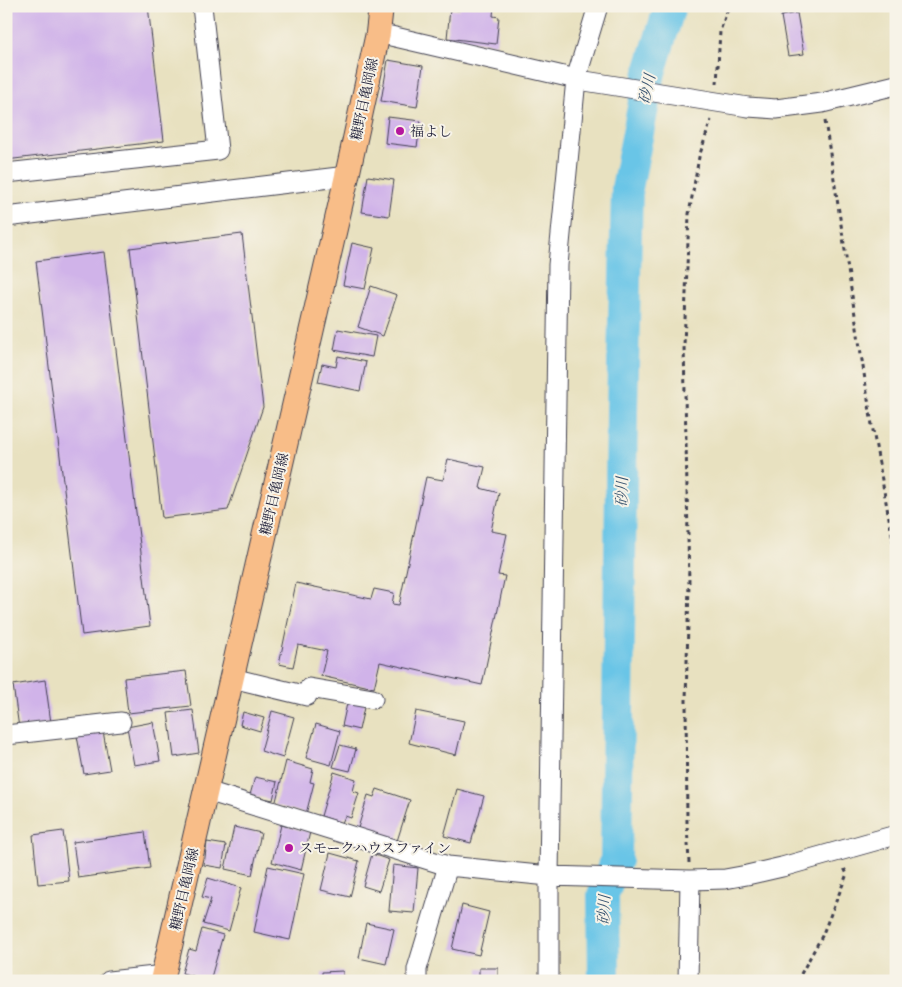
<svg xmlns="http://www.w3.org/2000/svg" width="902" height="987" viewBox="0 0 902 987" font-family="Alegreya,'Noto Serif JP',serif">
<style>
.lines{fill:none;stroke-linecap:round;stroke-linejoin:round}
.river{stroke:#69c5e7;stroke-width:32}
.building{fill:#d0b3e9}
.minor-casing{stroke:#403f4f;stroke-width:21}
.major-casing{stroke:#403f4f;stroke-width:26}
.path{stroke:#403f4f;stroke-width:3;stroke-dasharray:4 4;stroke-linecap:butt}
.minor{stroke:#fff;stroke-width:19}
.major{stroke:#f8bd88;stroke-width:24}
.poi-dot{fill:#b5179e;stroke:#f7f3e8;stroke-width:2}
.labels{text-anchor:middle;stroke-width:4;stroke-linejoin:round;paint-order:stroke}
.street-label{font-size:14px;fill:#22223b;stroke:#f7f3e8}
.poi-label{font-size:14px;fill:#22223b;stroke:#f7f3e8;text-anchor:start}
.water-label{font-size:15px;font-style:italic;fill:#37536f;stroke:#f7f3e8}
</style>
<rect width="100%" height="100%" fill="#f7f3e8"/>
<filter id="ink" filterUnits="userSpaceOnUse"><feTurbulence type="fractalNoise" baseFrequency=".02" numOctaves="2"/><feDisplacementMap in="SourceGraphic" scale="10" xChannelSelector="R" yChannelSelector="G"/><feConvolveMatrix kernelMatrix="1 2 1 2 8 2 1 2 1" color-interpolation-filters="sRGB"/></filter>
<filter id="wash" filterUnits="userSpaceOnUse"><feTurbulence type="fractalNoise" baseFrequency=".0096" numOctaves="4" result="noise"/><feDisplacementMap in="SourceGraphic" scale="20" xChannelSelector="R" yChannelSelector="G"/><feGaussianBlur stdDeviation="1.12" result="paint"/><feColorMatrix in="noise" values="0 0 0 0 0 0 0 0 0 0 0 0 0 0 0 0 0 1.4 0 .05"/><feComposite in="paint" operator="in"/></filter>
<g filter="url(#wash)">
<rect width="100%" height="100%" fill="#e8e1c0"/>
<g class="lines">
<path class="river" d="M 604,981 L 603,895 L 616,860 L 622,412 L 627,188 L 650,72 L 670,6"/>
</g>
<g id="blocks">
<path class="building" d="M 6,6 L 148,6 L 164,141 L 6,160 Z
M 459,6 L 494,6 L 493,16 L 499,17 L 496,44 L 447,38 L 450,9 L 459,10 Z
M 797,13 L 804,54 L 788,56 L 781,16 Z
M 388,60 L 423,66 L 417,107 L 381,101 Z
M 388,117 L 421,121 L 417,147 L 385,143 Z
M 368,176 L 394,180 L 389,216 L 362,212 Z
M 242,234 L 263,407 L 228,510 L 162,518 L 130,248 Z
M 352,243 L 374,248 L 365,289 L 343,285 Z
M 104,252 L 150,626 L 82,635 L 36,261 Z
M 371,286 L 397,295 L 383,336 L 358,327 Z
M 338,329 L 376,336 L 372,357 L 334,350 Z
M 338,356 L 366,362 L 360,391 L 318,382 L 322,364 L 336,367 Z
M 448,459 L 485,467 L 480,488 L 499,493 L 491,531 L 507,534 L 498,575 L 505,576 L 482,685 L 380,662 L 374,688 L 321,676 L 327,651 L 298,645 L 293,667 L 279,664 L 296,583 L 371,599 L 374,589 L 394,593 L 392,604 L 399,605 L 426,477 L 443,480 Z
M 186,671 L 191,706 L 128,713 L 124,678 Z
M 45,680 L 51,723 L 19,728 L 13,685 Z
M 348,699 L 365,703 L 359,730 L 342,726 Z
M 193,710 L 199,753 L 174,757 L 168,713 Z
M 272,711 L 294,717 L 283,758 L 261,751 Z
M 416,711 L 464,721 L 456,755 L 409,743 Z
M 243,712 L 264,718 L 260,731 L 240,725 Z
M 153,722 L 160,761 L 134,765 L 127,727 Z
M 316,724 L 340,731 L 331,765 L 306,758 Z
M 103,731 L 110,770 L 84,774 L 77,736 Z
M 340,745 L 356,749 L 350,771 L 333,767 Z
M 286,761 L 313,769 L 310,782 L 314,783 L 306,814 L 275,805 Z
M 334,772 L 356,779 L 353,791 L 359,793 L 351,818 L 345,816 L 342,823 L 321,816 Z
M 255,777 L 277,782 L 273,800 L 250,795 Z
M 377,789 L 410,800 L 397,841 L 358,828 L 368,795 L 374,797 Z
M 457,789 L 484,796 L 471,843 L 444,836 Z
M 281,825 L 310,832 L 301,870 L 272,862 Z
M 234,827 L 261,833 L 252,875 L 225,869 Z
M 63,831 L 69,881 L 38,884 L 33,835 Z
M 145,832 L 150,868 L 78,878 L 73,842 Z
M 207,842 L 226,845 L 222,868 L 204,865 Z
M 330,853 L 359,861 L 350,897 L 321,890 Z
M 372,854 L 389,860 L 379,891 L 363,886 Z
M 393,865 L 418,868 L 414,913 L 389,911 Z
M 268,866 L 304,874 L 290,940 L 254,932 Z
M 208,878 L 241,888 L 229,931 L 203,924 L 211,899 L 202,897 Z
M 462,905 L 489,912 L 479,955 L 452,949 Z
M 366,923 L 394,929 L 386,964 L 359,958 Z
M 202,929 L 223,935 L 210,981 L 182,973 L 189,949 L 196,951 Z
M 479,968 L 498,968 L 498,981 L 479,981 Z
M 343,971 L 343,981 L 322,981 L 322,972 Z"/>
</g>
</g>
<g filter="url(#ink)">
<use href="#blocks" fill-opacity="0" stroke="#403f4f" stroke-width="1"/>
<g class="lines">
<g class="minor-casing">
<path id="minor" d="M 378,33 L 585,81 L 748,107 L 776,109 L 822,103 L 896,85
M 6,173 L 218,150 L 202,6
M 6,217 L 347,176
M 232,678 L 307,696 L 309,688 L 373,699
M 6,735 L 121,722
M 207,791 L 448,866 L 549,876 L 690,880 L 725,879 L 747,875 L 782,867 L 896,835
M 109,981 L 164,975
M 417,981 L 417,969 L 448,866
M 549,981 L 549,876 L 558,265 L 576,79 L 598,6
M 688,981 L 690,880"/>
</g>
<g class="major-casing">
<path id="major" d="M 162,981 L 347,176 L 378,33 L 381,6"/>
</g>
<path class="path" d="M 717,84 L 720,31 L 729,6
M 825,121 L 872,425 L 896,557
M 689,863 L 687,824 L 686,701 L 689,584 L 684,346 L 689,214 L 699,157 L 711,120
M 797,981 L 822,936 L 847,874 L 844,868"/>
<use href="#minor" class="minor"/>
<use href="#major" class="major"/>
</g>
</g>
<g class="poi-dot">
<circle cx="400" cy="131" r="5"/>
<circle cx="289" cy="848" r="5"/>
</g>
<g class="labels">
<g class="street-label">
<text transform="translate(364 99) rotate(-78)" y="5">糠野目亀岡線</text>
<text transform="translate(274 494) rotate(-77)" y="5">糠野目亀岡線</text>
<text transform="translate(184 889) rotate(-77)" y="5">糠野目亀岡線</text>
</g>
<g class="poi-label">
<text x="410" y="136">福よし</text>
<text x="299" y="853">スモークハウスファイン</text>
</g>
<g class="water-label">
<text transform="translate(647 89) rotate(-78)" y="5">砂川</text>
<text transform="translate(622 492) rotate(-89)" y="5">砂川</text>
<text transform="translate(604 910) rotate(-87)" y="5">砂川</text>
</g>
</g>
<rect width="902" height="987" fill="none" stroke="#f7f3e8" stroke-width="25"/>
</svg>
